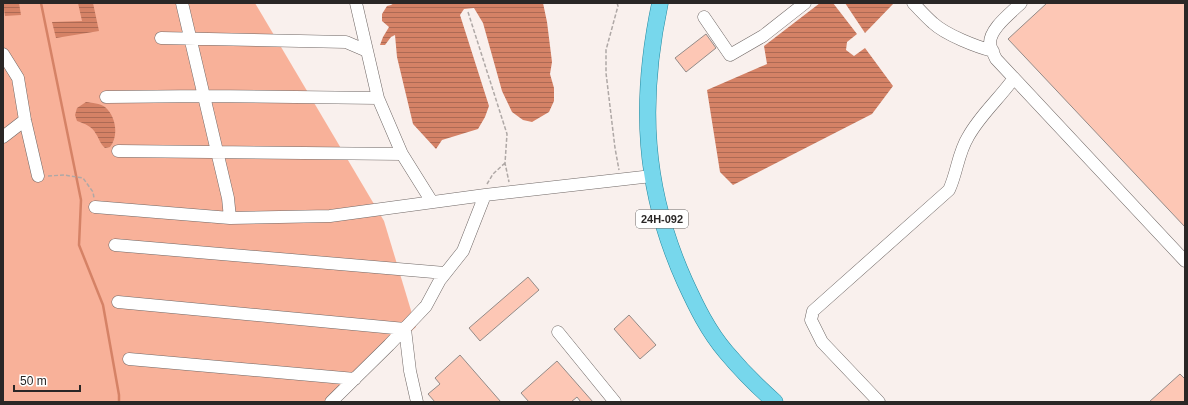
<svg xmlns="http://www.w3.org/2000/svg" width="1188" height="405" viewBox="0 0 1188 405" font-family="Arial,sans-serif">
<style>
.green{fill:#f8b199}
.water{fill:url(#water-rules)}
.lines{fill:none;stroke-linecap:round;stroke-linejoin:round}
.stream{stroke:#d58266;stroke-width:2.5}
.building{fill:#fdc7b5;stroke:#938b88}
.minor-casing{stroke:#706866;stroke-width:13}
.major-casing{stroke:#21889e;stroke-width:17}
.path{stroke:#afa8a6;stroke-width:1.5;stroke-dasharray:4 2;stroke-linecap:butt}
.minor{stroke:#fff;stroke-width:12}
.major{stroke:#77d7ec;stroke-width:16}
.labels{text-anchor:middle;stroke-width:3;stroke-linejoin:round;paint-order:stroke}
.shield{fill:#fff;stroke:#6a6867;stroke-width:1}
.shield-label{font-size:11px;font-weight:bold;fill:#2a2726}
</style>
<defs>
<pattern id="water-rules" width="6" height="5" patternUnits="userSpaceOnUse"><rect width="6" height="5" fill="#d58266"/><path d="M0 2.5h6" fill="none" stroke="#ad6a54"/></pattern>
</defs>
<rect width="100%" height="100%" fill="#f9f0ed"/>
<path class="green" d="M 3,3 L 255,3 L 384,221 L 416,327 L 335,402 L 6,402 L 3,400 Z"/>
<path class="water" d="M 3,3 L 19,3 L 21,15 L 5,16 Z
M 78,3 L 93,3 L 99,31 L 56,38 L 52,22 L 82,21 Z
M 394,3 L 543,3 L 547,22 L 552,62 L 550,74 L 554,88 L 554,101 L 549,112 L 532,122 L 523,120 L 512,112 L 502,91 L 483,23 L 474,8 L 464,9 L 460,15 L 489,106 L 485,117 L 478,129 L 442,140 L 436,149 L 413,124 L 397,57 L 395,35 L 391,37 L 385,45 L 380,45 L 383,37 L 389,27 L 382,21 L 382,14 L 387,6 L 391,5 Z
M 820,3 L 833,3 L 857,34 L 847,42 L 846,50 L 854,56 L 865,48 L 893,86 L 872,114 L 733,185 L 720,172 L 707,90 L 767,64 L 764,46 Z
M 845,3 L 894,3 L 865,33 Z
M 86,102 C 92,103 100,103 105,107 C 116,116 119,136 110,147 L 105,148 C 99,142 100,140 96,134 C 92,126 85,124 77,121 L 75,115 L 77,108 Z"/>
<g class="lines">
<path class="stream" d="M 41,3 L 81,200 L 79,245 L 103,305 L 119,395 L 119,402"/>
</g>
<path class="building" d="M 1047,3 L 1185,3 L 1185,227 L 1008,39 Z
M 706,34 L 716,48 L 686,72 L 675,58 Z
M 528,277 L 539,290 L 480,341 L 469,328 Z
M 629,315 L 656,345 L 640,359 L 614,329 Z
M 460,355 L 501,402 L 435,402 L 428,394 L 440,384 L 435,378 Z
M 557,361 L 593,402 L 581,402 L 577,397 L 571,402 L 529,402 L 521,393 Z
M 1180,374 L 1185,379 L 1185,402 L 1149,402 Z"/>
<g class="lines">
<g class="minor-casing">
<path id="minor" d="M 182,3 L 228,198 L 230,218
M 356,3 L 378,98 L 402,154 L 432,202
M 913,3 C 920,10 926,17 933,23 C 946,35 977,47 993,51
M 1021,3 C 1011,13 989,29 990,44 C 991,49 994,55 996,59 L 1185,261
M 704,17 L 730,55 L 763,36 L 805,3
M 161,38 L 346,42 L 367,51
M 3,54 L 18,78 L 25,120 L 38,176
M 106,97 L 205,96 L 378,98
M 3,137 L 25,120
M 118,151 L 402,154
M 95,207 L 230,218 L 330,216 L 485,195 L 652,176
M 115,245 L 445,273
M 118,302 L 405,329 L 410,371 L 417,402
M 558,332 L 615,402
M 129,359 L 355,379
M 331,402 L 389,345 L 426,306 L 440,280 L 463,251 L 485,195
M 879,402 L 822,342 L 811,320 L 813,311 L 949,190 C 957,173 958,153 968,137 C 980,115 999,99 1014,78"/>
</g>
<g class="major-casing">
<path id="major" d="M 660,3 C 639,102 643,189 685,282 C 696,306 708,331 726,352 C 741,370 758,387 775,402"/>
</g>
<path class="path" d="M 617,3 L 618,6 L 606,50 L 606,73 L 615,148 L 619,170
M 468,12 L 507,134 L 505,163 L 509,182
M 48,176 L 64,175 L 83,178 L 93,192 L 94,198
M 487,184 L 493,174 L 505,163"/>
<use href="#minor" class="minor"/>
<use href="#major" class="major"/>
</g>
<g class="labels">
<rect class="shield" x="636" y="210" width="52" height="18" rx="3"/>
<g class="shield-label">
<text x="662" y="223">24Н-092</text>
</g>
</g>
<rect width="1188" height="405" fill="none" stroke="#2a2726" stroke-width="8"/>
<path d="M14 385v6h66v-6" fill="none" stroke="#2a2726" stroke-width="2"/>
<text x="20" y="385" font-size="12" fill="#2a2726" stroke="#ffffff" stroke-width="3" paint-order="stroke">50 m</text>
</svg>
